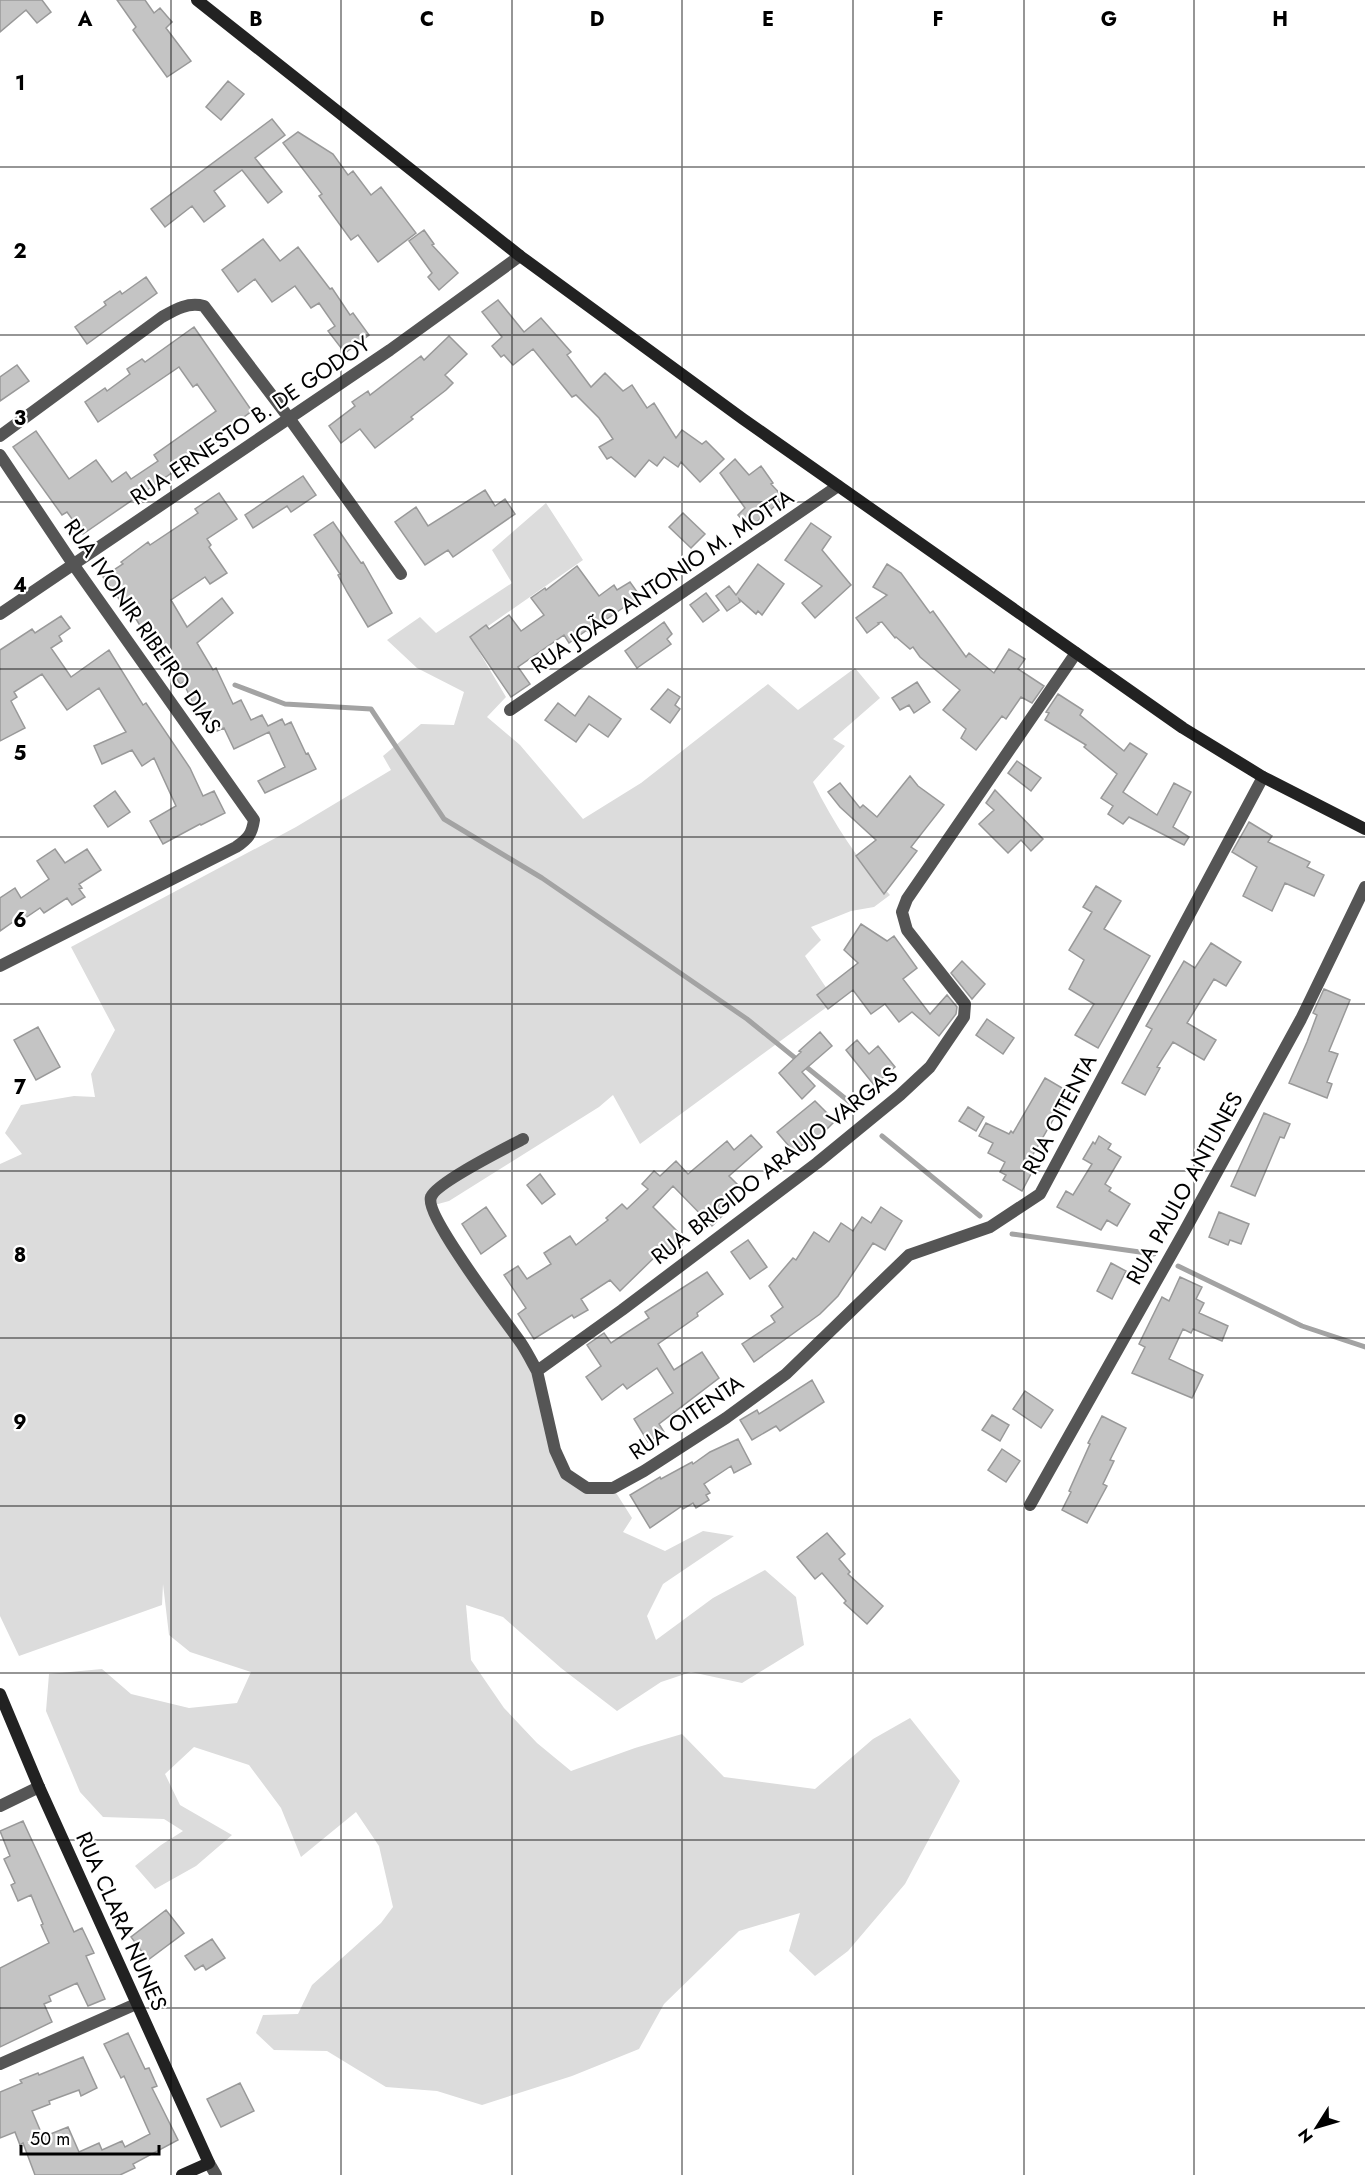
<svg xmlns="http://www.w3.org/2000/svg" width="1365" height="2175" viewBox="0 0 1365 2175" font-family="Jost,sans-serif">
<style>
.green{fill:#dcdcdc}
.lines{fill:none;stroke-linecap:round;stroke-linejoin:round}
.stream{stroke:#a3a3a3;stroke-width:5}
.building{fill:#c4c4c4;stroke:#999;stroke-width:1.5}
.street{stroke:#555;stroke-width:12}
.secondary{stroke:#222;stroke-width:12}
.grid{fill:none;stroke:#000;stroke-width:1.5;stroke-opacity:0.55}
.labels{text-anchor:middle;stroke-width:4.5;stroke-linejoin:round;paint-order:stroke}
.street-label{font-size:22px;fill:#000;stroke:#fff}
.grid-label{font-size:20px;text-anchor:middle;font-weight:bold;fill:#000;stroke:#fff;stroke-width:4.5;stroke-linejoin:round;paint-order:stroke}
</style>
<rect width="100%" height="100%" fill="#fff"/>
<path class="green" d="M 546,503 L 583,560 L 471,638 L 506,697 L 487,717 L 520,745 L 583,819 L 641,783 L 768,684 L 798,710 L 855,668 L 880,698 L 833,739 L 845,746 L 813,782 C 834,824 858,861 890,895 L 874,907 L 851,911 L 811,927 L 821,940 L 805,956 L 835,1001 L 640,1144 L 613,1095 L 599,1107 L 449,1201 L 427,1207 L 534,1372 L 553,1451 L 587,1488 L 613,1488 L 632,1518 L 623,1532 L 665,1551 L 703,1531 L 734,1536 L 663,1584 L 647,1616 L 656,1640 L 713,1598 L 765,1570 L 796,1597 L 804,1645 L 742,1683 L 691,1672 L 661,1682 L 617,1711 L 561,1668 L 503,1617 L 466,1605 L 471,1660 L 504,1708 L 537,1743 L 571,1771 L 635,1748 L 682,1734 L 724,1777 L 815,1789 L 873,1739 L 910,1718 L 960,1781 L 905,1884 L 848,1951 L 815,1976 L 789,1951 L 800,1913 L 739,1931 L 664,2004 L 639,2049 L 572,2076 L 482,2105 L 437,2091 L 386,2087 L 327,2051 L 274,2050 L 256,2033 L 263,2015 L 298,2014 L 312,1985 L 381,1923 L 393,1907 L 379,1846 L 356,1812 L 301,1857 L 281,1808 L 249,1765 L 194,1747 L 165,1774 L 180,1805 L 232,1835 L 196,1866 L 155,1889 L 135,1866 L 161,1845 L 183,1831 L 164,1819 L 103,1817 L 80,1792 L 46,1711 L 49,1674 L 102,1669 L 131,1694 L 189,1708 L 237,1703 L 251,1672 L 190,1652 L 169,1635 L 163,1584 L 162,1605 L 19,1656 L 0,1616 L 0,1164 L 22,1154 L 5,1133 L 21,1105 L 74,1096 L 95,1097 L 91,1074 L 115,1030 L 71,947 L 296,827 L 391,770 L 383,756 L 421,724 L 454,725 L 464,692 L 417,668 L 387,640 L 420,617 L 436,633 L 512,583 L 492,550 Z"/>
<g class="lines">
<path class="stream" d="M 235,685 L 285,704 L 371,709 L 444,819 L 542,878 L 747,1019 L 857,1108
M 882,1136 L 980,1216
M 1012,1234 L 1154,1254
M 1178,1266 L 1302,1326 L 1365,1347"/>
</g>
<path class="building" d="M 0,0 L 42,0 L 51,12 L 37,23 L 26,10 L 0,32 Z
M 117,0 L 145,0 L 154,13 L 160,8 L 172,22 L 166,28 L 191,61 L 167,77 L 133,30 L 136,27 Z
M 228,81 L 244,94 L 221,120 L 206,107 Z
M 272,119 L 285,135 L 255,158 L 282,192 L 268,203 L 242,170 L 214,191 L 225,206 L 204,222 L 192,206 L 165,227 L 151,209 Z
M 298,132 L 333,154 L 348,175 L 353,171 L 371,195 L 381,187 L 416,233 L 378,262 L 358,235 L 351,240 L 319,196 L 322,194 L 283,143 Z
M 424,230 L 434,244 L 432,245 L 458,273 L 439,290 L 428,277 L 432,273 L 409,241 Z
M 263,239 L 280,261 L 298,247 L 330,289 L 332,288 L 350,315 L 353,313 L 369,335 L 345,353 L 328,331 L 335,326 L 319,303 L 311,308 L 295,286 L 272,302 L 255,279 L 238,292 L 222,270 Z
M 146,277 L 157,293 L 87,344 L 75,327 L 106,305 L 104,302 L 120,291 L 122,294 Z
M 498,300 L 524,332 L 541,318 L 571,352 L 567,355 L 591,387 L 605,373 L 623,391 L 632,385 L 647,408 L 654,403 L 676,438 L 682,430 L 702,444 L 706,441 L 724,459 L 700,482 L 681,462 L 678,467 L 664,457 L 657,466 L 649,460 L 635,477 L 611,457 L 607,459 L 599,447 L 613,439 L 599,418 L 576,395 L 572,397 L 533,349 L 513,365 L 504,355 L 501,357 L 492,346 L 502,337 L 482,312 Z
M 194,327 L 252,411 L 219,435 L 221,439 L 83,534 L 67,512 L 62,515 L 13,447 L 36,431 L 69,479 L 96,460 L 112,482 L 126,472 L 131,479 L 158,461 L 154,455 L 216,411 L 197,384 L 193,387 L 179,367 L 98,422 L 85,402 L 105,388 L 107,391 L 130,374 L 127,369 L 142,359 L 145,362 Z
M 449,336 L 467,354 L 445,375 L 453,383 L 446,390 L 411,417 L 413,419 L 375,448 L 360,429 L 341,443 L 329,426 L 355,406 L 352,402 L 368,391 L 370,395 L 421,356 L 424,360 Z
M 17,365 L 29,381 L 0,401 L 0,377 Z
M 735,459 L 749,475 L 761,466 L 773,483 L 771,484 L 784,498 L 750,528 L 738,515 L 745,508 L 720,473 Z
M 303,476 L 316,495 L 291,512 L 287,506 L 253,528 L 245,515 Z
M 485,490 L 495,506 L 505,499 L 515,514 L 453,557 L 448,550 L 425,565 L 395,522 L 416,507 L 428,526 Z
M 219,493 L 237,519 L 207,539 L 211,545 L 209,547 L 227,573 L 210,584 L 205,577 L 171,600 L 187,627 L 222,598 L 233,613 L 197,643 L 213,670 L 216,668 L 233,704 L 241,700 L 251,720 L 262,715 L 268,726 L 282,719 L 285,725 L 291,722 L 306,754 L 308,753 L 316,769 L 265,793 L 258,781 L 285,767 L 269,732 L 234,749 L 224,728 L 217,731 L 208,713 L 204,715 L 199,705 L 195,707 L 183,682 L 180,684 L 163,656 L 160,658 L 128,606 L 125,607 L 103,577 L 123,564 L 121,562 L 148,542 L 150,545 L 198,513 L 195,509 Z
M 683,513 L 705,534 L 691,548 L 669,527 Z
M 333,522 L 361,563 L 363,562 L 392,613 L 368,627 L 347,592 L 338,575 L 340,574 L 314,535 Z
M 811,523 L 831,537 L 822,550 L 851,585 L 815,618 L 802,603 L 822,586 L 785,560 Z
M 758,564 L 784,584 L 762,615 L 758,611 L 756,614 L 739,599 L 740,602 L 727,611 L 716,596 L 729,586 L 736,595 Z
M 887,564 L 901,573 L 930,613 L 933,611 L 966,657 L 969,653 L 994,673 L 1009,649 L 1025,659 L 1018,669 L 1044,686 L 1032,703 L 1021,697 L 1006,719 L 1002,716 L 976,750 L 961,738 L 966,729 L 943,710 L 960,690 L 920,657 L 913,647 L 910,649 L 896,637 L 895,638 L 882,622 L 878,623 L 879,624 L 867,633 L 856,618 L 887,595 L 873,587 Z
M 577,566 L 599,596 L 614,585 L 617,590 L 630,582 L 640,596 L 588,632 L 587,630 L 569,643 L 564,635 L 518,667 L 530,684 L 511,697 L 470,637 L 486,625 L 489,629 L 509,615 L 521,631 L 544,615 L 531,598 L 545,588 L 546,590 Z
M 706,593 L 719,610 L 703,622 L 690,605 Z
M 61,616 L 70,628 L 59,636 L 62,641 L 51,648 L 71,677 L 109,650 L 143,705 L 146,703 L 190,768 L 203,796 L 214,791 L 225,813 L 201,825 L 200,824 L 163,844 L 150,821 L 176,806 L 154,758 L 142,766 L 132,750 L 102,764 L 94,746 L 126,732 L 99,688 L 67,710 L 42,674 L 14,692 L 17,697 L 11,701 L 25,728 L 0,741 L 0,650 L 32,629 L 35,633 Z
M 664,622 L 672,634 L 667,639 L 671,644 L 637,668 L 625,651 Z
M 917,682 L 930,702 L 914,713 L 909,705 L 900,710 L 892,698 Z
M 668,689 L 680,697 L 675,705 L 680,709 L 670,723 L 651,709 Z
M 1058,694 L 1083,710 L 1080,715 L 1124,751 L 1130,743 L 1147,754 L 1123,792 L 1157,815 L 1174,783 L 1191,792 L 1173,827 L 1189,837 L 1184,845 L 1129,817 L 1123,824 L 1108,814 L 1113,806 L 1101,798 L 1117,774 L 1084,747 L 1086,745 L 1045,720 L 1049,713 L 1046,712 Z
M 589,696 L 621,719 L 608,737 L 589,724 L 576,742 L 545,720 L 558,703 L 575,716 Z
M 1017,761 L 1041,778 L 1031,791 L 1008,773 Z
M 910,776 L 918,786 L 944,805 L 911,847 L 917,851 L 884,894 L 856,856 L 876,840 L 840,807 L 828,792 L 840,783 L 860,808 L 863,805 L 877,817 Z
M 995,790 L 1043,839 L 1031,851 L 1021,840 L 1008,853 L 979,824 L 994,810 L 986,803 Z
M 115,791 L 130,812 L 108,827 L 94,806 Z
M 1249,822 L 1272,836 L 1268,842 L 1310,862 L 1307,867 L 1324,875 L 1314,896 L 1285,883 L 1272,911 L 1243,896 L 1257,867 L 1232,852 Z
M 55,849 L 65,863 L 87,849 L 101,870 L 79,884 L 82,888 L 79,889 L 85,897 L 72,905 L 67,898 L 44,913 L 40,908 L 15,925 L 13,922 L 0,931 L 0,898 L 15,888 L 21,898 L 49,879 L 37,861 Z
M 1096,886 L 1121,901 L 1104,929 L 1150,956 L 1098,1048 L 1075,1035 L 1094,1004 L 1069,989 L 1084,960 L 1069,950 L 1092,912 L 1083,907 Z
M 861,924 L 887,941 L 894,936 L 917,968 L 903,979 L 930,1014 L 947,995 L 957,1007 L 956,1014 L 939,1036 L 912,1012 L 899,1022 L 885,1004 L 871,1014 L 853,990 L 828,1009 L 817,995 L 858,963 L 844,950 Z
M 1211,943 L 1241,962 L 1226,986 L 1214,979 L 1187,1023 L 1216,1040 L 1204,1060 L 1173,1042 L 1157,1067 L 1160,1068 L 1145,1095 L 1122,1083 L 1152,1029 L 1146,1026 L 1184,961 L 1195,968 Z
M 962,961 L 985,984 L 972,999 L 951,973 Z
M 1324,989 L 1350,1000 L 1329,1051 L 1338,1054 L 1327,1082 L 1332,1084 L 1327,1098 L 1289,1083 L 1307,1042 L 1317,1015 L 1313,1013 Z
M 987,1019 L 1014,1038 L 1003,1054 L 976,1035 Z
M 38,1027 L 60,1067 L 36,1080 L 14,1040 Z
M 820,1032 L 832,1046 L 802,1072 L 815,1086 L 802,1099 L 779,1073 L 801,1052 L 799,1051 Z
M 857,1040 L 869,1054 L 878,1046 L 895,1067 L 874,1085 L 846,1050 Z
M 1045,1078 L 1069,1092 L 1027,1165 L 1034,1168 L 1022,1191 L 1003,1180 L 1006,1175 L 1000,1172 L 1005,1162 L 988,1153 L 993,1143 L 979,1136 L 986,1123 L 1009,1134 L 1011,1131 L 1013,1133 Z
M 815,1101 L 835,1121 L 815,1141 L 811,1137 L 794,1152 L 777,1132 Z
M 968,1107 L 984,1117 L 976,1131 L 959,1121 Z
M 1264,1113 L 1290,1124 L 1284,1138 L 1280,1137 L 1255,1196 L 1231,1186 Z
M 751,1135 L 762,1147 L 729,1176 L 739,1186 L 719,1206 L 726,1212 L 712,1226 L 673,1186 L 653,1207 L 683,1237 L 669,1251 L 665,1247 L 620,1291 L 610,1280 L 581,1299 L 588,1310 L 574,1318 L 572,1315 L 534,1339 L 518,1314 L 526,1308 L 504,1275 L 518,1266 L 527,1279 L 551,1264 L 544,1253 L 570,1236 L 576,1245 L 608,1220 L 606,1218 L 622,1204 L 627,1209 L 648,1189 L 642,1184 L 654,1171 L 660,1176 L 676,1161 L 688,1174 L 727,1141 L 734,1150 Z
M 1099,1136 L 1111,1144 L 1108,1149 L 1121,1157 L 1105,1184 L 1111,1188 L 1109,1191 L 1130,1204 L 1117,1226 L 1107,1220 L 1101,1230 L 1057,1207 L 1066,1191 L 1073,1195 L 1092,1164 L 1083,1159 L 1093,1142 L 1095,1144 Z
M 540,1174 L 555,1194 L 542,1204 L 527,1185 Z
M 486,1207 L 506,1236 L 481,1254 L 462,1224 Z
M 881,1207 L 902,1221 L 885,1250 L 873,1243 L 838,1296 L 820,1314 L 754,1362 L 742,1344 L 775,1322 L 771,1316 L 783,1307 L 769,1286 L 793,1258 L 796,1260 L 814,1232 L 829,1242 L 841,1223 L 853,1231 L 862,1217 L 871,1223 Z
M 1219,1212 L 1249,1224 L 1241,1244 L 1230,1240 L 1228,1245 L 1209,1237 Z
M 748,1240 L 767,1267 L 750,1279 L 731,1252 Z
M 1111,1263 L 1126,1271 L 1112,1299 L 1097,1291 Z
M 707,1272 L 723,1294 L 697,1313 L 698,1316 L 658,1344 L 674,1370 L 702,1352 L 719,1378 L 659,1424 L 664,1432 L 648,1442 L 634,1419 L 673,1393 L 657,1368 L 627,1389 L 623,1384 L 602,1400 L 586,1377 L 601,1366 L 587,1345 L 604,1333 L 611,1343 L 649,1318 L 645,1312 Z
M 1180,1277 L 1202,1287 L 1196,1299 L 1204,1303 L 1199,1313 L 1228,1326 L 1222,1341 L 1193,1329 L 1191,1333 L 1183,1329 L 1169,1359 L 1203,1375 L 1192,1398 L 1132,1373 L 1145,1347 L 1139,1344 L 1162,1297 L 1169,1301 Z
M 812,1380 L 824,1402 L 780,1431 L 776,1426 L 752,1440 L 740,1420 L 757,1410 L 759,1414 Z
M 1025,1391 L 1053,1410 L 1041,1428 L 1013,1409 Z
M 992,1415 L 1009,1425 L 1000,1441 L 982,1430 Z
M 1102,1416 L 1126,1428 L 1110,1460 L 1114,1461 L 1103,1484 L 1107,1486 L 1087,1523 L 1062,1510 L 1071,1492 L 1069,1491 L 1090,1444 L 1088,1443 Z
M 738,1439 L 751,1464 L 734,1473 L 731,1466 L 704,1484 L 710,1493 L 706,1495 L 709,1500 L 696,1508 L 693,1503 L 683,1509 L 682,1506 L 650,1528 L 630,1495 L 660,1477 L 661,1479 L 692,1462 L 693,1464 L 710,1452 Z
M 1002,1449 L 1020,1461 L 1006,1482 L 988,1470 Z
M 827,1533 L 845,1554 L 839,1559 L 850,1572 L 848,1574 L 883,1606 L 867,1624 L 844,1603 L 846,1601 L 822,1573 L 815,1579 L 797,1557 Z
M 23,1821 L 74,1932 L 82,1928 L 94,1953 L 86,1956 L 105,1999 L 88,2006 L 77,1983 L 49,1996 L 51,2001 L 44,2004 L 52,2022 L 0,2047 L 0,1968 L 49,1943 L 41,1925 L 43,1924 L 31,1895 L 18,1901 L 11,1885 L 15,1883 L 4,1859 L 10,1856 L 0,1831 Z
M 166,1910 L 184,1933 L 148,1960 L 131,1937 Z
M 212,1939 L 225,1958 L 206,1970 L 203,1965 L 195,1970 L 185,1956 Z
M 128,2033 L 145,2069 L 149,2068 L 157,2086 L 152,2088 L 178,2140 L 133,2164 L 135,2168 L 120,2175 L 35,2175 L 23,2143 L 20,2145 L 15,2132 L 0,2138 L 0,2092 L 22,2083 L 20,2080 L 38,2073 L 39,2075 L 83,2057 L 97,2088 L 81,2096 L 79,2090 L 49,2101 L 50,2104 L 32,2111 L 43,2137 L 68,2127 L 79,2152 L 99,2143 L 102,2150 L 122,2141 L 125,2147 L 150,2134 L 124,2076 L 121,2078 L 104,2044 Z
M 240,2083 L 254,2111 L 221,2127 L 207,2099 Z"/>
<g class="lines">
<path class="street" d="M 0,436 L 162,317 C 176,309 188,302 204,306 L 289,418 L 401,574
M 0,455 L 73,564 L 254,820 C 252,834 248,839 236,847 L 0,966
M 0,614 L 390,350 L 520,256
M 1076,653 L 907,899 L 902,912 L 907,930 L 965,1004 L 964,1017 L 930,1067 L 900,1095 L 817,1163 L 622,1310 L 537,1371 L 555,1450 L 566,1474 L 587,1488 L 613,1488 L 644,1471 L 726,1418 L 786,1374 L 909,1255 L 990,1227 L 1040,1194 L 1263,777
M 510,710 L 838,486
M 523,1139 C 506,1148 436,1183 431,1197 C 424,1215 507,1323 521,1343 C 527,1352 532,1362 537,1371
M 1030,1505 L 1184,1232 L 1301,1019 L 1365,887
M 0,1806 L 39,1787
M 0,2064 L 136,2004
M 209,2163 L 216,2175"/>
<path class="secondary" d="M 197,0 L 520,256 L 743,419 L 1183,728 L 1263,777 L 1365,829
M 0,1694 L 39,1787 L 209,2163 L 182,2175"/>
</g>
<path class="grid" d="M 171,0 L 171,2175M 341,0 L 341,2175M 512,0 L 512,2175M 682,0 L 682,2175M 853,0 L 853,2175M 1024,0 L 1024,2175M 1194,0 L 1194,2175M 0,167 L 1365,167M 0,335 L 1365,335M 0,502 L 1365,502M 0,669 L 1365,669M 0,837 L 1365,837M 0,1004 L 1365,1004M 0,1171 L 1365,1171M 0,1338 L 1365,1338M 0,1506 L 1365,1506M 0,1673 L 1365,1673M 0,1840 L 1365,1840M 0,2008 L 1365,2008"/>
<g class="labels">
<g class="street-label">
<text transform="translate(250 420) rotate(-34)" y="8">RUA ERNESTO B. DE GODOY</text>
<text transform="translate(662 581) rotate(-34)" y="8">RUA JOÃO ANTONIO M. MOTTA</text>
<text transform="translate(143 626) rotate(55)" y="8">RUA IVONIR RIBEIRO DIAS</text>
<text transform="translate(1059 1114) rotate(-62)" y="8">RUA OITENTA</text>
<text transform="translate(774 1165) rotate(-38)" y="8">RUA BRIGIDO ARAUJO VARGAS</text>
<text transform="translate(1184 1188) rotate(-61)" y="8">RUA PAULO ANTUNES</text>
<text transform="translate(686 1417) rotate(-34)" y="8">RUA OITENTA</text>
<text transform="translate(122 1921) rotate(66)" y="8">RUA CLARA NUNES</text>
</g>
</g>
<g class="grid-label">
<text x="85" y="26">A</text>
<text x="256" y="26">B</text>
<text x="427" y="26">C</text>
<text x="597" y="26">D</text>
<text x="768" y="26">E</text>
<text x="938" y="26">F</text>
<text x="1109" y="26">G</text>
<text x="1280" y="26">H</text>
<text x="20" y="90">1</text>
<text x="20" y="258">2</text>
<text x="20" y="425">3</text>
<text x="20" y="592">4</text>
<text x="20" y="760">5</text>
<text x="20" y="927">6</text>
<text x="20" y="1094">7</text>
<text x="20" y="1262">8</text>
<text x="20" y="1429">9</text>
</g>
<g transform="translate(1317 2127) rotate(233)" stroke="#ffffff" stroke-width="4.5" paint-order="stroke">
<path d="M0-4.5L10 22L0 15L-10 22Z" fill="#000000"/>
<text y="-9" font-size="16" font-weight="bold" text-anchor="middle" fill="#000000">N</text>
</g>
<path d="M21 2145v9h138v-9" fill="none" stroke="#000000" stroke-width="3"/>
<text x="30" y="2145" font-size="18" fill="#000000" stroke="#ffffff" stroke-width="4.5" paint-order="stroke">50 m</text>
</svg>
